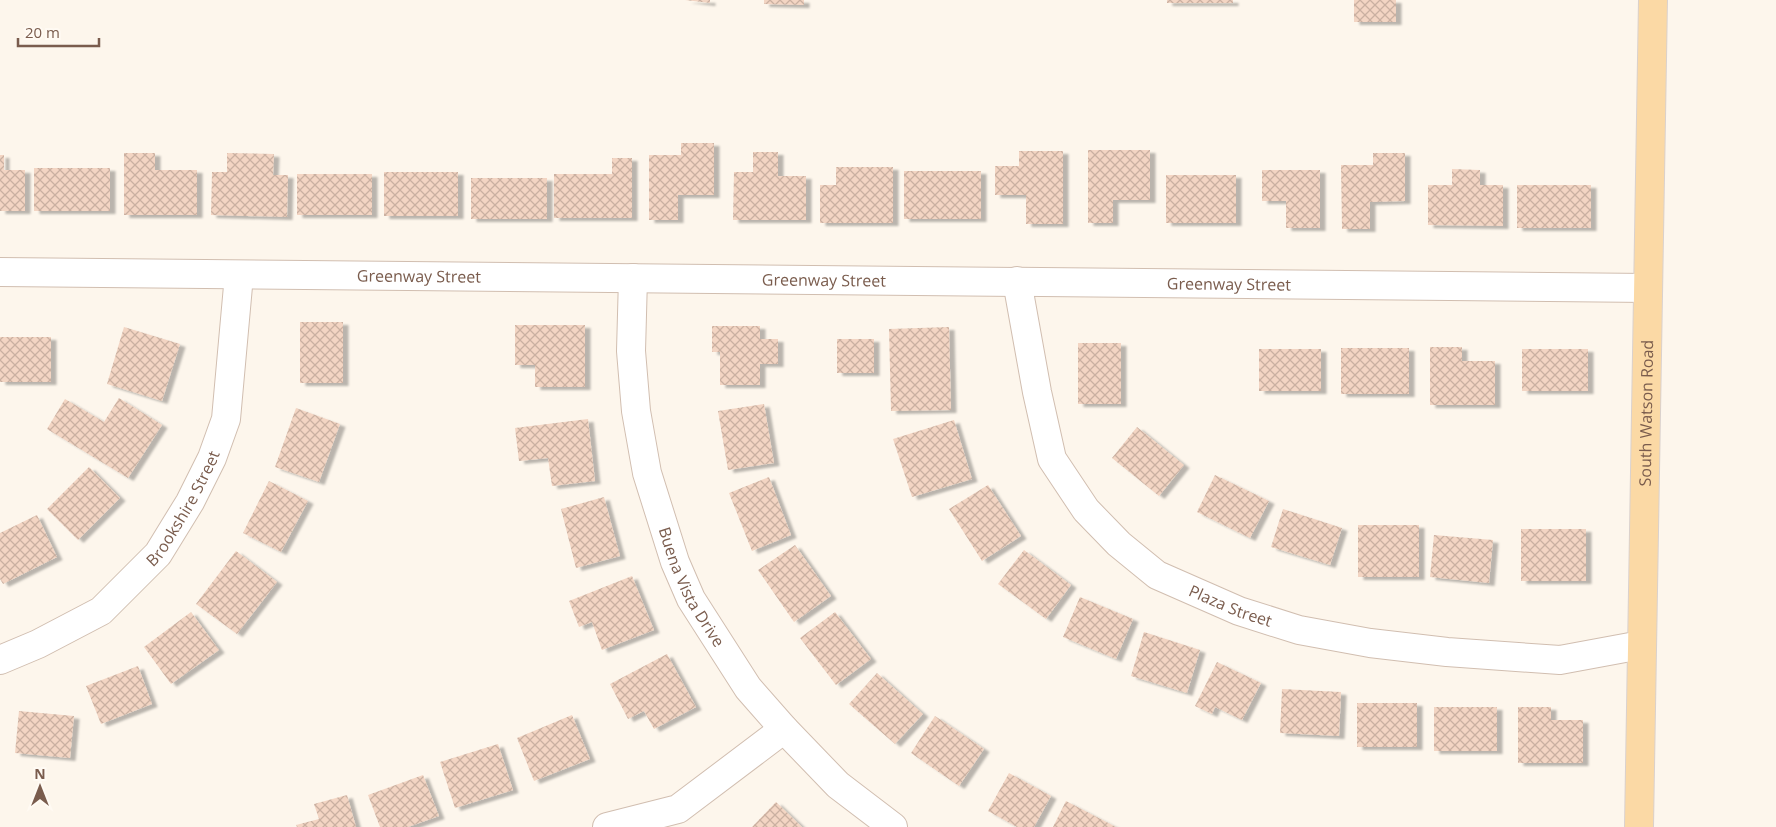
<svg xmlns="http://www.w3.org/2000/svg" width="1776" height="827" viewBox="0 0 1776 827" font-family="'Open Sans',sans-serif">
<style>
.building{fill:url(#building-cross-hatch);filter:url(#shadow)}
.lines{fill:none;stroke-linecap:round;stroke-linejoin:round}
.minor-casing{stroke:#d1beb0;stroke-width:30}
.major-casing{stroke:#dad1cd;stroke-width:30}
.minor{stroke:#fff;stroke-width:28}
.major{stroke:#fbd9a5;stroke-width:28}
.labels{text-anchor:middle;stroke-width:4.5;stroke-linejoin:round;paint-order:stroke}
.street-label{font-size:16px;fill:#7a5c4d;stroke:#fffaf3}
</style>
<defs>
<pattern id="building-cross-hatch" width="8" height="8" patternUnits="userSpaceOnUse" patternTransform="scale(1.25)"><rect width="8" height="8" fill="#f3d5c3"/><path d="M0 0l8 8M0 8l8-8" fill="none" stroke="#cab0a1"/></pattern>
<filter id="shadow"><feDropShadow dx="5.5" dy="3" stdDeviation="1" flood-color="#0004"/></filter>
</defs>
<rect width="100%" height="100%" fill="#fdf6ec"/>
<path class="building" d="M 685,0 L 710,0 L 710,3 Z
M 764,0 L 804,0 L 804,5 L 764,4 Z
M 1167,0 L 1233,0 L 1233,3 L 1167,3 Z
M 1354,0 L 1396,0 L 1396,22 L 1354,22 Z
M 681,143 L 714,143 L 714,195 L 678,195 L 678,220 L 649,220 L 649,155 L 681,155 Z
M 1088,150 L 1150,150 L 1150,200 L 1113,200 L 1113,223 L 1088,223 Z
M 1019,151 L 1063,151 L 1063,224 L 1026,224 L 1026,195 L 995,195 L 995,166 L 1019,166 Z
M 753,152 L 778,152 L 778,176 L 806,176 L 806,220 L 733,220 L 734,172 L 753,172 Z
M 124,153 L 155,153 L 155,170 L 197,170 L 197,215 L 124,215 Z
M 227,153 L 274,154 L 273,175 L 288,175 L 287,217 L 211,215 L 212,172 L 227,172 Z
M 1373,153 L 1405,153 L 1405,201 L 1370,202 L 1370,229 L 1342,229 L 1341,165 L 1373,165 Z
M 0,155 L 4,155 L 4,170 L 25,170 L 25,211 L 0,211 Z
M 612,158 L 632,158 L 632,218 L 554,218 L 554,174 L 612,174 Z
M 836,167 L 893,167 L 893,223 L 820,223 L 820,185 L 836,185 Z
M 34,168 L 110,168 L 110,211 L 34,211 Z
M 1452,169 L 1480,170 L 1480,185 L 1503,185 L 1503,226 L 1428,225 L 1428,185 L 1452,185 Z
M 1262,170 L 1320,170 L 1320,228 L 1286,228 L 1286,201 L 1262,201 Z
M 904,171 L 981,171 L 981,219 L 904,219 Z
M 384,172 L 458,172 L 458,216 L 384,216 Z
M 297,174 L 372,174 L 372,215 L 297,215 Z
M 1166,175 L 1236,175 L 1236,223 L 1166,223 Z
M 471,178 L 547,178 L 547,219 L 471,219 Z
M 1517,185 L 1591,185 L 1591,228 L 1517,228 Z
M 300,322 L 343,322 L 343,383 L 300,383 Z
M 515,325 L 585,325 L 585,387 L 535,387 L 535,365 L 515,365 Z
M 712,326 L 760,326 L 760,339 L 778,339 L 778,364 L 760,364 L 760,385 L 720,385 L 720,352 L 712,352 Z
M 124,327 L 180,344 L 162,401 L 107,384 Z
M 949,327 L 951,410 L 891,411 L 889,329 Z
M 0,337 L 51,337 L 51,382 L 0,382 Z
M 837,339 L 874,339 L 874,373 L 837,373 Z
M 1078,343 L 1121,343 L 1121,404 L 1078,404 Z
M 1430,347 L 1462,347 L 1462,361 L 1495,361 L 1495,405 L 1430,405 Z
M 1341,348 L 1409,348 L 1409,394 L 1341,394 Z
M 1259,349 L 1321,349 L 1321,391 L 1259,391 Z
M 1522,349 L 1588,349 L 1588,391 L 1522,391 Z
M 119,398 L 162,425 L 128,478 L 47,429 L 65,399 L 104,422 Z
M 764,404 L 774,463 L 728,470 L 718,411 Z
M 296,408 L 340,424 L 319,482 L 275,467 Z
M 588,419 L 595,481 L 552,486 L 548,458 L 519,461 L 515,428 Z
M 954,420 L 972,479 L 912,497 L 893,439 Z
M 1137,427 L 1184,465 L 1159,496 L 1112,458 Z
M 89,467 L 120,498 L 78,540 L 47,509 Z
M 1215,475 L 1269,501 L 1250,538 L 1197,512 Z
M 769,477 L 791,535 L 752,551 L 729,493 Z
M 269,481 L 308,501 L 281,552 L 243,533 Z
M 988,485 L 1021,536 L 982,561 L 949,509 Z
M 604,497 L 620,556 L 576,568 L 561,509 Z
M 1283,509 L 1342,528 L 1330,565 L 1271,547 Z
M 37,515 L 57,557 L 3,584 L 0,579 L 0,533 Z
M 1358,525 L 1419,525 L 1419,577 L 1358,577 Z
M 1521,529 L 1586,529 L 1586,581 L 1521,581 Z
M 1434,535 L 1493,540 L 1489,583 L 1430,577 Z
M 795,545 L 831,596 L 794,622 L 758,570 Z
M 1024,550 L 1071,585 L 1046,619 L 998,584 Z
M 236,551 L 277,582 L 237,634 L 196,604 Z
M 632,576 L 654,630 L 602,650 L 592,622 L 579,627 L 569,601 Z
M 1080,597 L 1133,619 L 1116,659 L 1063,637 Z
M 191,612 L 219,650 L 171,684 L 144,647 Z
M 835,612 L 871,659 L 836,685 L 800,638 Z
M 1144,632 L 1200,650 L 1187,693 L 1131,676 Z
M 667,654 L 696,707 L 654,729 L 644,711 L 628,719 L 610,684 Z
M 1217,662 L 1261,683 L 1242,720 L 1215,707 L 1212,714 L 1195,706 Z
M 138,666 L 152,704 L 101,724 L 86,686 Z
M 877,673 L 923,714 L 895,744 L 849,704 Z
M 1282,689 L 1341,692 L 1339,736 L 1280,733 Z
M 1357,703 L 1417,703 L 1417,747 L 1357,747 Z
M 1434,707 L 1497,707 L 1497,751 L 1434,751 Z
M 1518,707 L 1551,707 L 1551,720 L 1583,720 L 1583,763 L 1518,763 Z
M 19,711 L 74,716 L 70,758 L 15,753 Z
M 572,715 L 590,759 L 534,781 L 517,738 Z
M 935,716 L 984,749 L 959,786 L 911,753 Z
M 498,744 L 513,790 L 455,808 L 440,762 Z
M 1009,773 L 1051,796 L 1034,827 L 1017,827 L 988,811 Z
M 423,775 L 439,816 L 408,827 L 380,827 L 368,795 Z
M 347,795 L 356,827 L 297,827 L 296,825 L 319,819 L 314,804 Z
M 1066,801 L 1116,827 L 1053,827 Z
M 776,802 L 802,827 L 752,827 Z"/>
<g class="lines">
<g class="minor-casing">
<g id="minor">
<path id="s1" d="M 0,272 L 1648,288"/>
<path id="s2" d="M 633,278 L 631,351 L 636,411 L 647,473 L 675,562 L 691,599 L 748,688 L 784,729 L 838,785 L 893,827"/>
<path id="s3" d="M 1017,281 L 1037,392 L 1052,459 L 1086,510 L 1119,544 L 1157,575 L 1239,611 L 1299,630 L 1370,643 L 1447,652 L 1560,660 L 1641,645"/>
<path id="s4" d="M 0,660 L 38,644 L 101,611 L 158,554 L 190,502 L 212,458 L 226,419 L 239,275"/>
<path d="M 607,827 L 678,809 L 784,729"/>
</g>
</g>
<g class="major-casing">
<g id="major">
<path id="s5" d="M 1639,827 L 1653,0"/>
</g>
</g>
<use href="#minor" class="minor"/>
<use href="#major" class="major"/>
</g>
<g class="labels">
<g class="street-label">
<text dy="6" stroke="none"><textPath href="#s1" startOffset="419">Greenway Street</textPath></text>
<text dy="6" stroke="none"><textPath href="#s1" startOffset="824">Greenway Street</textPath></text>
<text dy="6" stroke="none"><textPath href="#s1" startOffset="1229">Greenway Street</textPath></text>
<text dy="6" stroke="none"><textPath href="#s5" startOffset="414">South Watson Road</textPath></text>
<text dy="6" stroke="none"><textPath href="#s4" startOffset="245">Brookshire Street</textPath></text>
<text dy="6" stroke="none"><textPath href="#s2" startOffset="319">Buena Vista Drive</textPath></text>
<text dy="6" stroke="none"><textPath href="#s3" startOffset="419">Plaza Street</textPath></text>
</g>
</g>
<g transform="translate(40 787)" stroke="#fffaf3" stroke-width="4" paint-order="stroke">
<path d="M0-4L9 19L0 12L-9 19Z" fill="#7a5c4d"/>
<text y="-8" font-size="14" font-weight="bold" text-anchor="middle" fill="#7a5c4d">N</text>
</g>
<path d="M18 38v8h81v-8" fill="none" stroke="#7a5c4d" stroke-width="2.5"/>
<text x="25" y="38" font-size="15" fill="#7a5c4d" stroke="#fffaf3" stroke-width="4" paint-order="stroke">20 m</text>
</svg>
